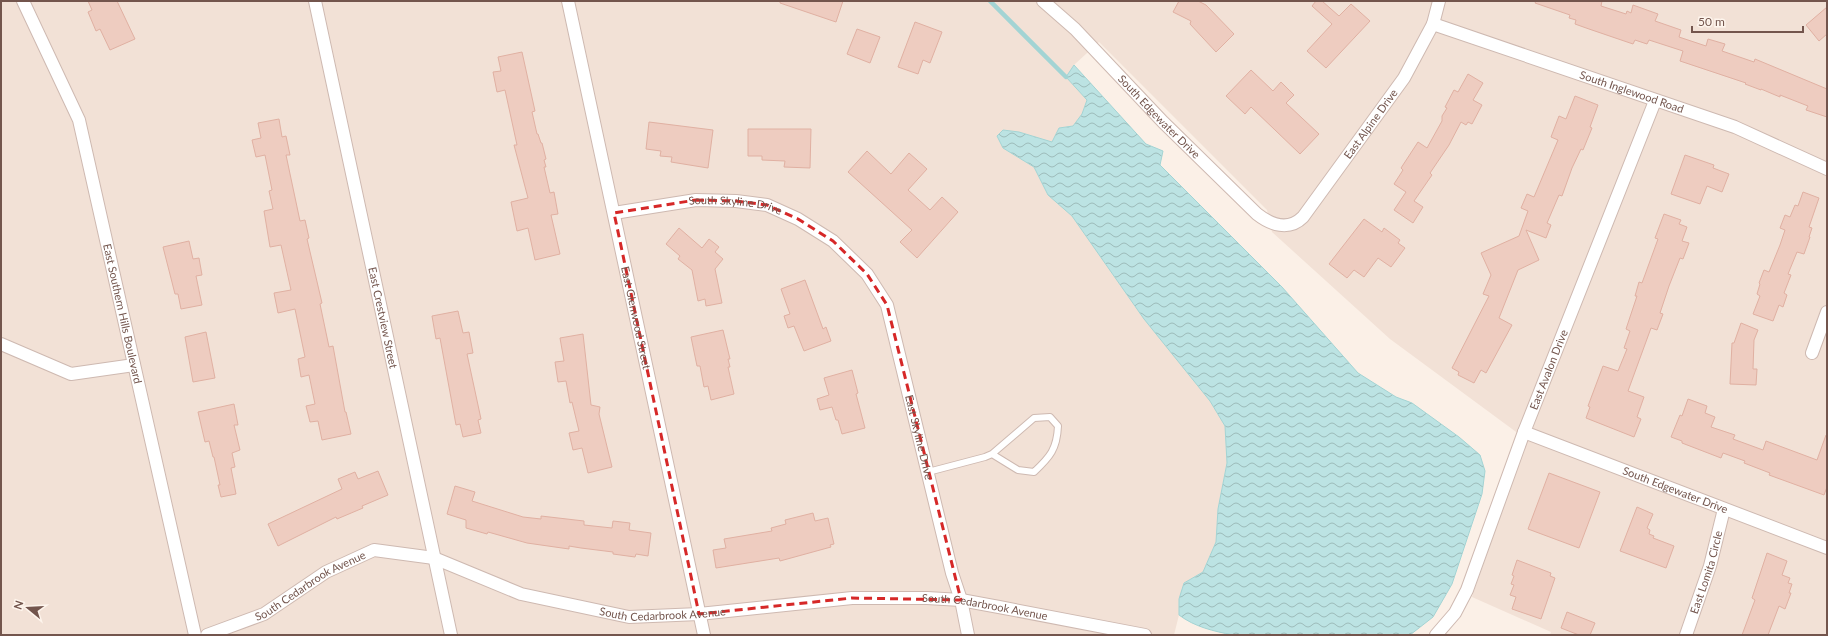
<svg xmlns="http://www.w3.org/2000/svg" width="1828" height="636" viewBox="0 0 1828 636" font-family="Lato,sans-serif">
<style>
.residential{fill:#f2e1d6}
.water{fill:url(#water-waves);stroke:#a3d4d4}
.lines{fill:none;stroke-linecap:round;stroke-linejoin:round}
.stream{stroke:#a3d4d4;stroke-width:4.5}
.building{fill:#eeccc0;stroke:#e0b0a2}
.lane-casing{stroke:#ceb9b1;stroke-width:8}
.street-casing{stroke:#ceb9b1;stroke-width:14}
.lane{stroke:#fff;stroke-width:6}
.street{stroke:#fff;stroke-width:12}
.marked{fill:none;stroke:#d62828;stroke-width:3;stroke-dasharray:8 5;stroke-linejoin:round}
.labels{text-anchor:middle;stroke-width:3.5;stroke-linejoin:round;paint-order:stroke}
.street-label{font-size:11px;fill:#73554d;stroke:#fef5ed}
</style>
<defs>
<pattern id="water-waves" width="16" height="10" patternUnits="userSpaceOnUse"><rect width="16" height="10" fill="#bce3e3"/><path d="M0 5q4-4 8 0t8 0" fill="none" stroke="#9dbbba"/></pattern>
</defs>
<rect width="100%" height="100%" fill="#fbf0e7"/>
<path class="residential" d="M 1,1 L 1827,1 L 1827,635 L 1550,635 L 1551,632 L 1472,597 L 1527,440 L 1390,339 L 1272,232 L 1267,210 L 1099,42 L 1074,65 L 1066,77 L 1087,100 L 1082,114 L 1073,126 L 1059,128 L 1052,143 L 1019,132 L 1003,130 L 997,136 L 1003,148 L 1034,167 L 1048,195 L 1072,216 L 1210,401 L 1225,426 L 1227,463 L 1218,509 L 1216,542 L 1203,572 L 1184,583 L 1179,599 L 1179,615 L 1174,635 L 1,635 Z"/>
<path class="water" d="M 1074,65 L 1146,144 L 1163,151 L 1160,165 L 1282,287 L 1358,373 L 1396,397 L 1412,403 L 1459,437 L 1480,455 L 1485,471 L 1482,494 L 1452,584 L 1433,617 L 1410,635 L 1233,635 C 1213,631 1195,627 1179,615 L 1179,599 L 1184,583 L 1203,572 L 1216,542 L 1218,509 L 1227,463 L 1225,426 L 1210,401 L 1144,319 L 1072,216 L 1048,195 L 1034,167 L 1003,148 L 997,136 L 1003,130 L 1019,132 L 1052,142 L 1059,128 L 1073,126 L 1082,114 L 1087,100 L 1066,77 Z"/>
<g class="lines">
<path class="stream" d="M 990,1 L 1066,77"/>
</g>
<path class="building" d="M 88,1 L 117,1 L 135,39 L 110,50 L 100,29 L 96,31 L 88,12 L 92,10 Z
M 780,1 L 843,1 L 836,22 L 780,3 Z
M 1179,1 L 1198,1 L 1206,5 L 1234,34 L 1216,52 L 1190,24 L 1191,21 L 1173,12 Z
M 1316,1 L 1322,1 L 1339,16 L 1351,4 L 1370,21 L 1326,68 L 1307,51 L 1332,24 L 1312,6 Z
M 1536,1 L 1602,1 L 1601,6 L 1626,14 L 1627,11 L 1631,13 L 1633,5 L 1658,14 L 1655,21 L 1681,30 L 1679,37 L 1706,46 L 1708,39 L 1725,44 L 1722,51 L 1754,62 L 1755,59 L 1827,89 L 1827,117 L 1806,110 L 1808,106 L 1780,95 L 1780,97 L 1761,89 L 1761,90 L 1745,84 L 1746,83 L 1680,61 L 1683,51 L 1649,40 L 1647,44 L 1635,40 L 1633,44 L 1589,29 L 1575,24 L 1576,20 L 1569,18 L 1570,15 L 1535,3 Z
M 1827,7 L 1827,34 L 1819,41 L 1806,25 Z
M 915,22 L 942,32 L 930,63 L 923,60 L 918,74 L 898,67 Z
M 857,29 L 880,37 L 870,63 L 847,54 Z
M 522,52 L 535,111 L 532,112 L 537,134 L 538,134 L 541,143 L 542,143 L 546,159 L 544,160 L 546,167 L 544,167 L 550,193 L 554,192 L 558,214 L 551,215 L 560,254 L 535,260 L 528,228 L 517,231 L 511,202 L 528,198 L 514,145 L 517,145 L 505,90 L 497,92 L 493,72 L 501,71 L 498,57 Z
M 1251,70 L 1273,91 L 1281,82 L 1294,95 L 1286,103 L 1319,134 L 1300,154 L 1251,107 L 1245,114 L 1226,96 Z
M 1468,74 L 1483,83 L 1473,100 L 1482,105 L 1472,124 L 1468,122 L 1466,125 L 1461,122 L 1449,145 L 1430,173 L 1432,175 L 1414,201 L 1423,207 L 1413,223 L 1394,210 L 1406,192 L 1394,184 L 1403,170 L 1401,168 L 1418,142 L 1427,148 L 1442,121 L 1442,116 L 1447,108 L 1445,107 L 1454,90 L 1458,92 Z
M 1575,96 L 1598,105 L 1590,127 L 1592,128 L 1583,150 L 1581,149 L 1572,168 L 1562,196 L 1559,195 L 1547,223 L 1551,225 L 1546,238 L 1526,230 L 1539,260 L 1518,270 L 1499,318 L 1512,325 L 1486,373 L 1481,370 L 1474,383 L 1458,375 L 1459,372 L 1452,368 L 1489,296 L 1483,294 L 1491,275 L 1481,253 L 1519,236 L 1528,211 L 1521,208 L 1527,194 L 1534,197 L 1558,140 L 1551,137 L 1559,116 L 1566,119 Z
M 279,119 L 282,137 L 286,136 L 290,155 L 286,155 L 300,221 L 305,220 L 309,238 L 307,239 L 322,303 L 320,304 L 329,347 L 333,346 L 345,412 L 346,412 L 351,434 L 322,440 L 318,421 L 310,422 L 306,406 L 315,404 L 309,375 L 301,377 L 298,359 L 305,357 L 295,309 L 278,313 L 274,293 L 291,290 L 281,245 L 270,247 L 264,211 L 273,209 L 269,191 L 272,190 L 265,155 L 256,157 L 252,140 L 261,138 L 258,123 Z
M 649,122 L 713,130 L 708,168 L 671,162 L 672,157 L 660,156 L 661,151 L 646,149 Z
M 748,129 L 811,129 L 810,168 L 784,167 L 785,161 L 762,160 L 762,156 L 748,156 Z
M 867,151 L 891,174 L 909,153 L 927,169 L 908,190 L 930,210 L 942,197 L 958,212 L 917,258 L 900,242 L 912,230 L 848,172 Z
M 1685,155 L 1714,165 L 1713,168 L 1729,174 L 1722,192 L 1707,186 L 1700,204 L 1671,194 Z
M 1803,192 L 1819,198 L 1809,227 L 1812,228 L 1809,237 L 1810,237 L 1804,254 L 1797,252 L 1788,274 L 1791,275 L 1784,293 L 1787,295 L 1783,307 L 1779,305 L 1773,321 L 1753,314 L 1760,296 L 1757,294 L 1760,284 L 1759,283 L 1764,270 L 1769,272 L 1780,245 L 1785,230 L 1780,228 L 1785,215 L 1790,217 L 1795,205 L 1798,206 Z
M 1664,214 L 1681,220 L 1679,224 L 1687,227 L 1682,241 L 1689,243 L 1683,259 L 1680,258 L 1669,286 L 1660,313 L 1663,314 L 1657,330 L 1651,328 L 1628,391 L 1644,397 L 1637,417 L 1641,419 L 1634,437 L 1586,418 L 1590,407 L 1588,406 L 1603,366 L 1618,371 L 1627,349 L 1624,348 L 1630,331 L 1626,329 L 1637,296 L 1635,296 L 1639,282 L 1642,283 L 1658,239 L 1655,238 Z
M 1364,219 L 1382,232 L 1384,228 L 1400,240 L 1398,243 L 1405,248 L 1391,267 L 1378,258 L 1364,277 L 1354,270 L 1347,278 L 1329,264 Z
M 679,228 L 702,248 L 709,239 L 719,247 L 715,252 L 723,259 L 715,269 L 722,303 L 706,306 L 705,299 L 698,301 L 692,270 L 678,259 L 680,256 L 666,244 Z
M 189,241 L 193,259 L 199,258 L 202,275 L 196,276 L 202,305 L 181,309 L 178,294 L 175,294 L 163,247 Z
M 805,280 L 823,329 L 826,327 L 831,341 L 804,351 L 794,326 L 788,328 L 784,316 L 790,314 L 781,289 Z
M 458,311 L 463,333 L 469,332 L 473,353 L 467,354 L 481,419 L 478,420 L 481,433 L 463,437 L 460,424 L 456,425 L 440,338 L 436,339 L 432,316 Z
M 1741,323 L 1758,330 L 1754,340 L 1753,369 L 1757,369 L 1756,385 L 1730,384 L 1732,343 L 1734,343 Z
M 723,330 L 730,359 L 728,359 L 730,367 L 728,367 L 734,394 L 711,400 L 708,386 L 704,387 L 700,366 L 697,366 L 691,337 Z
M 206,332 L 215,378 L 193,382 L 185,337 Z
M 583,334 L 591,405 L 600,407 L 599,414 L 612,467 L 588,473 L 582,448 L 573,450 L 569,433 L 579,431 L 572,402 L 570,403 L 566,381 L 558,382 L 555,362 L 564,361 L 560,338 Z
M 852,370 L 858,393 L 856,394 L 865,428 L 842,434 L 838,420 L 836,420 L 832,407 L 820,410 L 817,399 L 829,395 L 824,378 Z
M 1688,399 L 1707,406 L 1705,413 L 1715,417 L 1711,427 L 1735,435 L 1733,439 L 1763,450 L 1766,441 L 1817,460 L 1826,435 L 1827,436 L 1827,487 L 1824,495 L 1769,475 L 1770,473 L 1744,463 L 1745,461 L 1723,453 L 1721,458 L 1682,443 L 1682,441 L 1671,437 L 1680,415 L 1682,416 Z
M 234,404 L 238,425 L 234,425 L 240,450 L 232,453 L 235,467 L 231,468 L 236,494 L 221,497 L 218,485 L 220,485 L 214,457 L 213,457 L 209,441 L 205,442 L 198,412 Z
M 378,471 L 388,495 L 362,506 L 363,508 L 337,519 L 336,517 L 278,546 L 268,524 L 342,489 L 338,479 L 355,472 L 358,479 Z
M 1549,473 L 1600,492 L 1579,548 L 1528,529 Z
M 455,486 L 475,492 L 472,501 L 523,517 L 541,519 L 541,516 L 584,521 L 584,525 L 612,528 L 613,521 L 630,523 L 629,530 L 651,533 L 648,556 L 636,554 L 635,557 L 613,554 L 613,552 L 581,548 L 569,546 L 569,549 L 527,543 L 488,532 L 487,534 L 466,528 L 466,520 L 447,514 Z
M 1637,507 L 1653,514 L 1647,528 L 1650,530 L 1649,534 L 1654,536 L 1653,538 L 1674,546 L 1666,568 L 1620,551 Z
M 813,513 L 815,521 L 828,518 L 834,544 L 830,545 L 831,547 L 780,561 L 779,558 L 716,568 L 713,550 L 726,548 L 724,539 L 772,531 L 771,528 L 786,524 L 785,520 Z
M 1767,553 L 1787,561 L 1782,575 L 1790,578 L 1788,583 L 1792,584 L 1789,593 L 1791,593 L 1785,609 L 1779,606 L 1768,635 L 1742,635 L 1755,600 L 1752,598 Z
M 1517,560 L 1551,573 L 1550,576 L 1555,578 L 1541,619 L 1512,609 L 1516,597 L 1510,595 L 1514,585 L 1511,584 L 1514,576 L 1512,575 Z
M 1567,612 L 1595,623 L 1590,635 L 1579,635 L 1561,628 Z"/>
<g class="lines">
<g class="lane-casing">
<path id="lane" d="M 928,472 L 985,457 L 992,454 L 1034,418 L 1050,417 L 1058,426 C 1057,449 1050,457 1034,472 L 1018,470 L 992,454"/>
</g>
<g class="street-casing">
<g id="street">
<path id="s1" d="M 23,1 L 79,120 L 195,635"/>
<path id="s2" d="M 315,1 L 451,635"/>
<path id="s3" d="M 568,1 L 704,635"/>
<path id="s4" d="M 1043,1 L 1075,29 L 1163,122 L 1257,214 C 1271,225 1289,231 1303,217 L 1404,78 L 1433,24 L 1439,1"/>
<path id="s5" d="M 1433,24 L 1735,127 L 1827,169"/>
<path id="s6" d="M 614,213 L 696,200 L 736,201 L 767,205 L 798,219 L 833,241 L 867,274 L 887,305 L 952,573 L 961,600 L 968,635"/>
<path d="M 1,344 L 71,374 L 134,365"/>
<path d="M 1812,353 L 1827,312"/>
<path id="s7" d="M 1524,432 L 1827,548"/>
<path id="s8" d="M 207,635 L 264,614 L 326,572 L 374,550 L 434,558 L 521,594 L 629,617 L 699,614 L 852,598 L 927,598 L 961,600 L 999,607 L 1145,635"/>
<path id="s9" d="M 1436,635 L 1455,613 L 1467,590 L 1524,432 L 1655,101"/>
<path id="s10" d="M 1686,635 L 1710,566 L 1724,509"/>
</g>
</g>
<use href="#lane" class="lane"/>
<use href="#street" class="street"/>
</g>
<path class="marked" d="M 696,200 L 736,201 L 767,205 L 798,219 L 833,241 L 867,274 L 887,305 L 961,600 L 852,598 L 699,614 L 614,213 Z"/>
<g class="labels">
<g class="street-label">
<text dy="4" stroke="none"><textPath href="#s5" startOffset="210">South Inglewood Road</textPath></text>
<text dy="4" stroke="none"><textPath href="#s4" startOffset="164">South Edgewater Drive</textPath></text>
<text dy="4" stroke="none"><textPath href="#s4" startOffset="468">East Alpine Drive</textPath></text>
<text dy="4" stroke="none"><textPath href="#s6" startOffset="123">South Skyline Drive</textPath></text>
<text dy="4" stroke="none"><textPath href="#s1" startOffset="330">East Southern Hills Boulevard</textPath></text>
<text dy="4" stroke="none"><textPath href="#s2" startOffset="324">East Crestview Street</textPath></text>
<text dy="4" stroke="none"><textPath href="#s3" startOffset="324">East Glenwood Street</textPath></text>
<text dy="4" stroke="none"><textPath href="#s9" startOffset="290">East Avalon Drive</textPath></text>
<text dy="4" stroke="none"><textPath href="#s6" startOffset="450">East Skyline Drive</textPath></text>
<text dy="4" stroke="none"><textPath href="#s7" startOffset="162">South Edgewater Drive</textPath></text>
<text dy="4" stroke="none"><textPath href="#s10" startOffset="66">East Lomita Circle</textPath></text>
<text dy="4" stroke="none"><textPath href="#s8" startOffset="115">South Cedarbrook Avenue</textPath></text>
<text dy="4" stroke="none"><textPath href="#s8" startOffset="811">South Cedarbrook Avenue</textPath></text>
<text dy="4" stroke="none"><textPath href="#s8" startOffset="487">South Cedarbrook Avenue</textPath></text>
</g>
</g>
<rect width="1828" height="636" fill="none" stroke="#73554d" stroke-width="4"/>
<g transform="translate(28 608) rotate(288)" stroke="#fef5ed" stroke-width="3" paint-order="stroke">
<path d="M0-3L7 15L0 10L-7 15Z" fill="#73554d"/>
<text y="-6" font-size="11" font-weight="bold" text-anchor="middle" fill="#73554d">N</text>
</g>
<path d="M1692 26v6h111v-6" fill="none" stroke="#73554d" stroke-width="2"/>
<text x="1698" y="26" font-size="12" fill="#73554d" stroke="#fef5ed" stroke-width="3" paint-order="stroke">50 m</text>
</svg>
